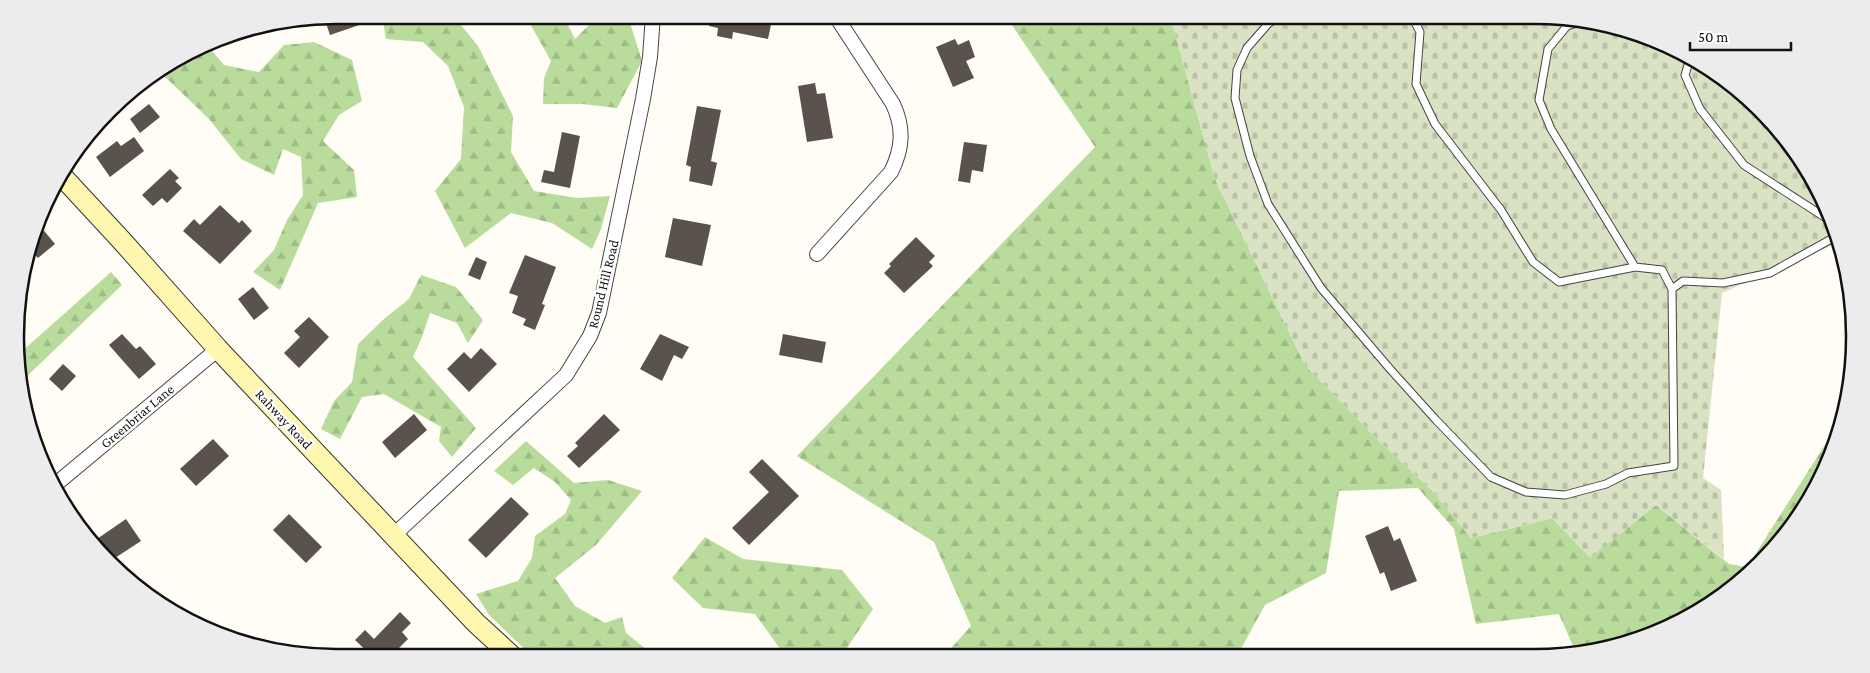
<svg xmlns="http://www.w3.org/2000/svg" width="1870" height="673" viewBox="0 0 1870 673" font-family="'Crimson Pro',serif">
<style>
.forest{fill:url(#forest-firs)}
.cemetery{fill:url(#cemetery-stones)}
.building{fill:#5a524d}
.lines{fill:none;stroke-linecap:round;stroke-linejoin:round}
.lane-casing{stroke:#444;stroke-width:9}
.street-casing{stroke:#444;stroke-width:16}
.secondary-casing{stroke:#333;stroke-width:22}
.lane{stroke:#fff;stroke-width:7}
.street{stroke:#fff;stroke-width:14}
.secondary{stroke:#fff6b0;stroke-width:20}
.labels{text-anchor:middle;stroke-width:5;stroke-linejoin:round;paint-order:stroke}
.street-label{font-size:14px;fill:#111;stroke:#fff}
.rim{fill:none;stroke:#111;stroke-width:2.5}
</style>
<defs>
<pattern id="forest-firs" width="22" height="20" patternUnits="userSpaceOnUse" patternTransform="scale(1.25)"><rect width="22" height="20" fill="#b9dc9c"/><path d="M5 1l3.5 6h-7zM16 11l3.5 6h-7z" fill="#9ebc85"/></pattern>
<pattern id="cemetery-stones" width="16" height="16" patternUnits="userSpaceOnUse" patternTransform="scale(1.25)"><rect width="16" height="16" fill="#d9e3c4"/><path d="M2 7V4a2 2 0 0 1 4 0v3zM10 15v-3a2 2 0 0 1 4 0v3z" fill="#b9c2a7"/></pattern>
</defs>
<rect width="100%" height="100%" fill="#fffdf5"/>
<path class="forest" d="M 386,15 L 450,15 L 456,19 L 478,46 L 513,116 L 511,152 L 534,191 L 577,198 L 610,196 L 601,229 L 592,249 L 552,223 L 511,213 L 465,248 L 435,191 L 461,159 L 464,107 L 448,66 L 423,42 L 386,39 L 383,21 Z
M 525,15 L 563,15 L 575,39 L 596,18 L 630,23 L 642,61 L 617,108 L 582,104 L 543,104 L 544,78 L 551,61 Z
M 1005,15 L 1170,15 L 1215,179 L 1305,365 L 1378,440 L 1432,490 L 1471,538 L 1552,518 L 1590,557 L 1656,505 L 1729,564 L 1747,567 L 1844,415 L 1844,420 L 1812,497 L 1746,578 L 1675,625 L 1577,655 L 1559,614 L 1476,624 L 1454,529 L 1418,488 L 1339,491 L 1326,573 L 1265,605 L 1237,656 L 943,657 L 971,626 L 934,542 L 797,456 L 1095,147 Z
M 314,42 L 352,60 L 362,101 L 339,115 L 323,141 L 354,170 L 357,197 L 318,203 L 280,290 L 253,272 L 274,250 L 287,220 L 303,195 L 301,157 L 283,149 L 274,175 L 241,159 L 209,119 L 161,73 L 208,46 L 224,65 L 259,72 L 284,45 Z
M 111,272 L 122,285 L 21,382 L 20,353 Z
M 421,275 L 456,287 L 483,320 L 468,343 L 457,323 L 430,313 L 422,337 L 413,357 L 476,428 L 452,457 L 439,441 L 441,427 L 384,394 L 362,397 L 340,439 L 321,429 L 334,401 L 352,382 L 358,344 L 385,318 L 409,299 Z
M 526,441 L 574,483 L 608,480 L 642,491 L 596,545 L 555,578 L 575,606 L 605,623 L 622,617 L 626,633 L 656,657 L 534,658 L 489,615 L 476,594 L 518,581 L 532,558 L 535,536 L 565,514 L 571,500 L 555,482 L 534,468 L 513,485 L 494,471 Z
M 705,537 L 743,559 L 842,570 L 873,609 L 841,657 L 786,657 L 755,614 L 703,608 L 672,578 Z"/>
<path class="cemetery" d="M 1170,15 L 1534,15 L 1617,26 L 1729,82 L 1812,176 L 1835,244 L 1722,293 L 1703,478 L 1721,490 L 1724,559 L 1656,505 L 1590,558 L 1552,518 L 1471,538 L 1432,490 L 1378,440 L 1305,365 L 1215,179 Z"/>
<path class="building" d="M 336,15 L 383,15 L 383,17 L 330,35 L 324,17 Z
M 711,15 L 773,15 L 768,39 L 733,32 L 732,39 L 717,36 L 718,28 L 709,26 Z
M 955,39 L 958,45 L 969,40 L 975,57 L 966,61 L 974,78 L 953,87 L 936,47 Z
M 815,83 L 817,94 L 825,93 L 833,138 L 807,142 L 798,86 Z
M 149,104 L 160,117 L 140,133 L 130,119 Z
M 697,106 L 721,110 L 711,161 L 717,163 L 712,186 L 689,181 L 691,167 L 686,165 Z
M 562,132 L 580,136 L 570,188 L 541,182 L 544,170 L 554,172 Z
M 134,137 L 144,151 L 110,177 L 96,157 L 117,141 L 121,146 Z
M 964,142 L 987,145 L 983,172 L 972,170 L 970,183 L 958,181 Z
M 170,169 L 179,178 L 175,181 L 182,188 L 167,203 L 162,198 L 153,206 L 142,195 Z
M 220,205 L 239,223 L 242,220 L 252,231 L 220,264 L 183,231 L 194,219 L 200,225 Z
M 673,218 L 711,225 L 702,266 L 665,257 Z
M 41,227 L 55,244 L 38,258 L 32,252 Z
M 916,237 L 935,256 L 929,262 L 933,266 L 904,293 L 884,273 L 891,266 L 889,264 Z
M 525,255 L 556,267 L 542,304 L 545,305 L 535,330 L 523,325 L 526,319 L 512,313 L 518,296 L 509,293 Z
M 476,257 L 487,262 L 480,280 L 468,275 Z
M 253,287 L 269,308 L 254,320 L 238,299 Z
M 309,317 L 329,337 L 299,368 L 284,353 L 300,337 L 294,331 Z
M 122,334 L 136,349 L 140,346 L 156,364 L 139,379 L 109,345 Z
M 660,334 L 689,347 L 682,359 L 674,355 L 662,381 L 640,369 Z
M 783,334 L 826,342 L 822,363 L 779,355 Z
M 481,348 L 497,364 L 469,392 L 447,369 L 464,352 L 471,359 Z
M 63,364 L 76,376 L 62,391 L 49,379 Z
M 414,414 L 427,430 L 395,458 L 382,442 Z
M 604,414 L 620,430 L 579,468 L 567,456 L 578,446 L 575,443 Z
M 213,439 L 229,456 L 196,486 L 180,469 Z
M 762,459 L 799,496 L 749,545 L 732,528 L 769,492 L 749,472 Z
M 511,497 L 529,514 L 486,558 L 468,540 Z
M 289,514 L 322,547 L 306,563 L 273,530 Z
M 126,519 L 141,541 L 115,558 L 112,554 L 108,557 L 94,541 Z
M 1388,526 L 1394,541 L 1400,538 L 1417,581 L 1391,591 L 1384,572 L 1380,574 L 1365,536 Z
M 400,612 L 411,623 L 402,632 L 408,639 L 389,658 L 374,658 L 355,640 L 365,630 L 374,639 Z"/>
<g class="lines">
<g class="lane-casing">
<path id="lane" d="M 1280,15 L 1268,24 L 1247,48 L 1237,70 L 1235,98 L 1250,156 L 1268,204 L 1321,288 L 1390,369 L 1436,420 L 1491,477 L 1526,492 L 1565,495 L 1606,484 L 1628,473 L 1674,466 L 1672,289 L 1662,270 L 1635,267 L 1559,282 L 1533,262 L 1501,210 L 1435,124 L 1416,84 L 1420,32 L 1411,15
M 1575,21 L 1577,23 L 1567,26 L 1548,49 L 1539,100 L 1551,129 L 1635,267
M 1577,23 L 1621,28
M 1689,62 L 1685,75 L 1700,109 L 1744,165 L 1826,218
M 1672,289 L 1683,281 L 1723,283 L 1770,273 L 1833,238"/>
</g>
<g class="street-casing">
<path id="street" d="M 817,254 L 891,172 C 903,148 904,128 893,104 L 835,15
M 56,484 L 218,349
M 394,535 L 566,375 L 590,336 L 599,313 L 643,99 L 650,57 L 653,15"/>
</g>
<g class="secondary-casing">
<path id="secondary" d="M 60,174 L 123,242 L 218,349 L 476,623 L 514,658"/>
</g>
<use href="#lane" class="lane"/>
<use href="#street" class="street"/>
<use href="#secondary" class="secondary"/>
</g>
<g class="labels">
<g class="street-label">
<text transform="translate(603 284) rotate(-76)" y="5">Round Hill Road</text>
<text transform="translate(137 416) rotate(-40)" y="5">Greenbriar Lane</text>
<text transform="translate(284 419) rotate(47)" y="5">Rahway Road</text>
</g>
</g>
<path d="M0 0H1870V673H0ZM336 24H1534A312 312 0 0 1 1846 336V337A312 312 0 0 1 1534 649H336A312 312 0 0 1 24 337V336A312 312 0 0 1 336 24Z" fill="#ececec" fill-rule="evenodd"/>
<path class="rim" d="M336 24H1534A312 312 0 0 1 1846 336V337A312 312 0 0 1 1534 649H336A312 312 0 0 1 24 337V336A312 312 0 0 1 336 24Z"/>
<path d="M1690 42v8h101v-8" fill="none" stroke="#111111" stroke-width="2.5"/>
<text x="1698" y="42" font-size="15" fill="#111111" stroke="#ffffff" stroke-width="4" paint-order="stroke">50 m</text>
</svg>
